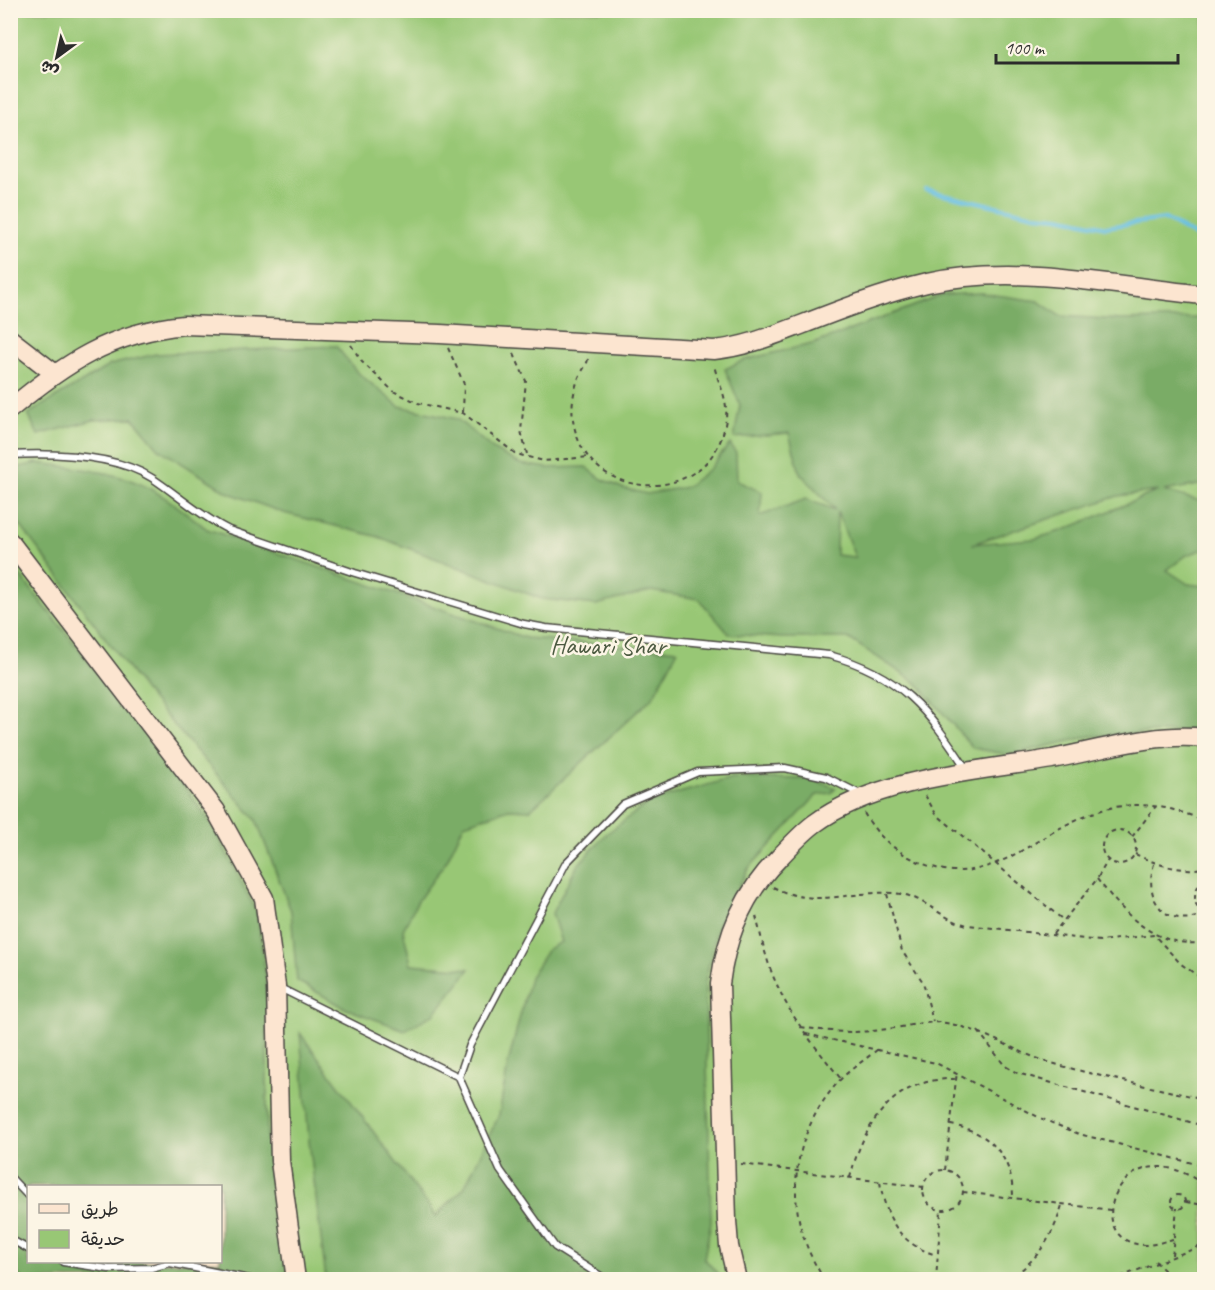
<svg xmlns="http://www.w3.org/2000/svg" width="1215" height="1290" viewBox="0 0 1215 1290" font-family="Caveat,'Playpen Sans Arabic',sans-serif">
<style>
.green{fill:#98c775;stroke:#627950;stroke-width:1.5;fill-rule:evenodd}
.forest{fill:#7aac66;stroke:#526c48;stroke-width:1.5;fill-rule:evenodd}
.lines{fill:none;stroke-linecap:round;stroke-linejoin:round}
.stream{stroke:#67c0e5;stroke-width:4}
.lane-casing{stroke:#494642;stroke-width:9}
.secondary-casing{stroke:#494642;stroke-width:21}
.path{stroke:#494642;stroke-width:2;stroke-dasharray:4.5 4.5;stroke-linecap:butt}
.lane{stroke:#fff;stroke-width:6}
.secondary{stroke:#fce5d0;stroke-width:18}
.labels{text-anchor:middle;stroke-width:5;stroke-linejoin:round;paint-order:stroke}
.park-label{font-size:26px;fill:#4c5a41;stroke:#fcf5e5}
</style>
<rect width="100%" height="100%" fill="#fcf5e5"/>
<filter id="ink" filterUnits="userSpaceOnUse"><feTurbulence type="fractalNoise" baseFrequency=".0167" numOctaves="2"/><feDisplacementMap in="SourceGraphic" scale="12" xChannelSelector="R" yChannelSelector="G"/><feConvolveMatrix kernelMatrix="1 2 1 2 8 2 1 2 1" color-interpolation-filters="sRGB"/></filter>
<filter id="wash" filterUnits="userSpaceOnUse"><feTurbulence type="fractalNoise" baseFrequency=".008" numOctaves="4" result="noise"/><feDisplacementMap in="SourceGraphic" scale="24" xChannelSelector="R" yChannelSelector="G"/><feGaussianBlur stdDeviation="1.35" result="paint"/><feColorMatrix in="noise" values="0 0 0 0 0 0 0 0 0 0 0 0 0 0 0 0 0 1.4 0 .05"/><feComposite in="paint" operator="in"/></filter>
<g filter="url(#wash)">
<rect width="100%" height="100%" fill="#f5dec3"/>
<path class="green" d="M 10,11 L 1204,11 L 1204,1279 L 11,1279 ZM 28,1186 L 220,1186 L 220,1262 L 28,1262 Z"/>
<path class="forest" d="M 981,293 L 1038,301 L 1060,316 L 1121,320 L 1204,318 L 1204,484 L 1164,491 L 1204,502 L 1204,549 L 1187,555 L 1167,570 L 1188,584 L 1204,586 L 1204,730 L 1091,736 L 1010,755 L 973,748 L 917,683 L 848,638 L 782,638 L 729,634 L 699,599 L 651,591 L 596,605 L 542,599 L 379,537 L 284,513 L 229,493 L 159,449 L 133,418 L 94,420 L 38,435 L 28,414 L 110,365 L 156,354 L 336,346 L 357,372 L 399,406 L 457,419 L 494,450 L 520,464 L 548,468 L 586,467 L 602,479 L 622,488 L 647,494 L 686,487 L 709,469 L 730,444 L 736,453 L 737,481 L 762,492 L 760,516 L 806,499 L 835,510 L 800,473 L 789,433 L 734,438 L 740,405 L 725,369 L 744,360 L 816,343 L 943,295 ZM 1158,491 L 1064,530 L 1034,539 L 972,544 L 1118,496 ZM 837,512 L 855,557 L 854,557 L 836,555 Z
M 37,463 C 70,467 103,470 133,481 C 160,491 185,512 207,529 L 526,638 L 678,650 L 653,697 L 530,810 L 509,809 L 464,824 L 447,860 L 417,902 L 403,930 L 411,964 L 470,969 L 434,1014 L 405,1030 L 347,1009 L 297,981 L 291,911 L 256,820 L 148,695 L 11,513 L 11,469 Z
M 10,563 L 144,731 L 213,826 L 257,913 L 267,985 L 267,1140 L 288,1279 L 23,1280 L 11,1266 ZM 28,1186 L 220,1186 L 220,1262 L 28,1262 Z
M 732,778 L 812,779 L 836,788 L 831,793 L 817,795 L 748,869 L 718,925 L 705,982 L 711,1222 L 704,1258 L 722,1279 L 326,1279 L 309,1140 L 300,1033 L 436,1216 L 464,1188 L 499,1115 L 508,1064 L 530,977 L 548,949 L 561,942 L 552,913 L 577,866 L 606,834 L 651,801 Z"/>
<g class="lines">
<path class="stream" d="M 926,190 L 1035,215 L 1059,217 L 1106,227 L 1165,219 L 1204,241"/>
</g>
</g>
<g filter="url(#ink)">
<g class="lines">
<g class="lane-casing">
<path id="lane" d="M 10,455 C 53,453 114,454 152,478 C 178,495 200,516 229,530 L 355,573 L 524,624 L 546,628 L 829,655 C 900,674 928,710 967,770
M 280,988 L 459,1077
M 10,1177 L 28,1196
M 10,1239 L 28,1249
M 63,1262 L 109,1269 L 151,1268 L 170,1263 L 254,1280
M 607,1280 L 555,1247 L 500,1170 L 459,1077 L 470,1045 L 566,863 L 623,804 L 698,772 L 785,768 L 826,777 L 862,795"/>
</g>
<g class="secondary-casing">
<path id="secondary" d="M 10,339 L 54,373
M 10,409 C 64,364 112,332 184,325 L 440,334 L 714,350 C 745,347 772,336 801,325 C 842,309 884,293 927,283 C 1018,263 1114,286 1204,295
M 10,542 L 216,811 L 264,898 L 276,986 L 280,1161 L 296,1280
M 737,1280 L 729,1246 L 727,1221 L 720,984 C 726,936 744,893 778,859 C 789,847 801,834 814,824 C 876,778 977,771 1052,759 C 1101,750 1155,732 1204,738"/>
</g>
<path class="path" d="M 351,345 L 362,362 L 393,391 L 418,403 L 463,413 L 516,454 L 544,461 L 589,457
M 448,348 L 464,384 L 463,413
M 514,354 L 526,381 L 521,431 L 528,458
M 588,359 C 587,365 583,369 580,375 C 574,388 571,404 573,419 C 584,508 717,507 726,418 C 728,397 718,384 714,365
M 925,795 L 936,814 L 1062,919
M 864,813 C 876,834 891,848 913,859 C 990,899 1035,828 1102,810 C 1138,800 1171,806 1204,821
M1102 847a17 17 0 1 1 34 0a17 17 0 1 1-34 0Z
M 1132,837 L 1156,806
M 1135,854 C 1158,865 1179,872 1204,868
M 1154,864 C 1143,899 1165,929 1203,915
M 1097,879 C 1126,915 1153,947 1204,943
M 1204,879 C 1192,890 1192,905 1204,916
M 773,887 C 819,911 857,887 901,894 C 926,898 943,921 968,925 L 1100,941 L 1154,935 L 1181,964 L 1204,980
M 887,894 L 902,951 L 923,982 L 933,1022
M 756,916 C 762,940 767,965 778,987 C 793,1021 818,1050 841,1079
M 1053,934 L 1097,879 L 1108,860
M 801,1027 C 830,1032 858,1034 887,1029 C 907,1027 925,1020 946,1023 C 985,1030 1012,1051 1048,1062 C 1099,1077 1153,1087 1204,1099
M 978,1031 L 1005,1066 L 1017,1073 L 1204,1126
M 806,1034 L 936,1063 L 1040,1118 L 1079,1134 L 1204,1166
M 950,1125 C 991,1131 1013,1158 1013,1198
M 741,1164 L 923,1187
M923 1190a20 20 0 1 1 40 0a20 20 0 1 1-40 0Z
M 945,1170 L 957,1072
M 850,1178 C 863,1124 894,1077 956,1079
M 880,1182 C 886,1219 900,1245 937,1255
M 963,1192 L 1111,1210
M1171 1202a7 7 0 1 1 14 0a7 7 0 1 1-14 0Z
M 1186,1202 L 1204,1205
M 1173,1239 C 1165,1241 1155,1245 1146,1245 C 1076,1244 1120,1122 1204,1185
M 1172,1255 L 1177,1208
M 1155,1261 L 1174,1280
M 825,1280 C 781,1216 788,1138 839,1081 C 850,1069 865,1060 878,1049
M 936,1280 L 941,1211
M 1007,1280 C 1036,1262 1053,1238 1062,1205
M 1112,1280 L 1204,1245"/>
<use href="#lane" class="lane"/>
<use href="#secondary" class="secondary"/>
</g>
</g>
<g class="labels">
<g class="park-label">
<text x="608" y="654">Hawari Shar</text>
</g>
</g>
<rect width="1215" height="1290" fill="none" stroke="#fcf5e5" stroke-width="36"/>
<rect x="27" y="1185" width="195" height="78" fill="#fcf5e5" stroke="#a8a49b" stroke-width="1.5"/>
<rect x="39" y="1204" width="30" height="9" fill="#fce5d0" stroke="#a8a49b" stroke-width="1.5"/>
<text x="81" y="1215" font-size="18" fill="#2b2b2b">طريق</text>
<rect x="39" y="1230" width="30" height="18" fill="#98c775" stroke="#a8a49b" stroke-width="1.5"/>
<text x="81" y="1245" font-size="18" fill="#2b2b2b">حديقة</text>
<g transform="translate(57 57) rotate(213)" stroke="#fcf5e5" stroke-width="4.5" paint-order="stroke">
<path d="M0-4.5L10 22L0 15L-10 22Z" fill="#2b2b2b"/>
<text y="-9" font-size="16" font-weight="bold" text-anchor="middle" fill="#2b2b2b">ش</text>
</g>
<path d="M996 54v9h182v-9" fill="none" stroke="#2b2b2b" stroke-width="3"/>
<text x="1005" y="54" font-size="18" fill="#2b2b2b" stroke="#fcf5e5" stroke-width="4.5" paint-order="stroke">100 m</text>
</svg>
